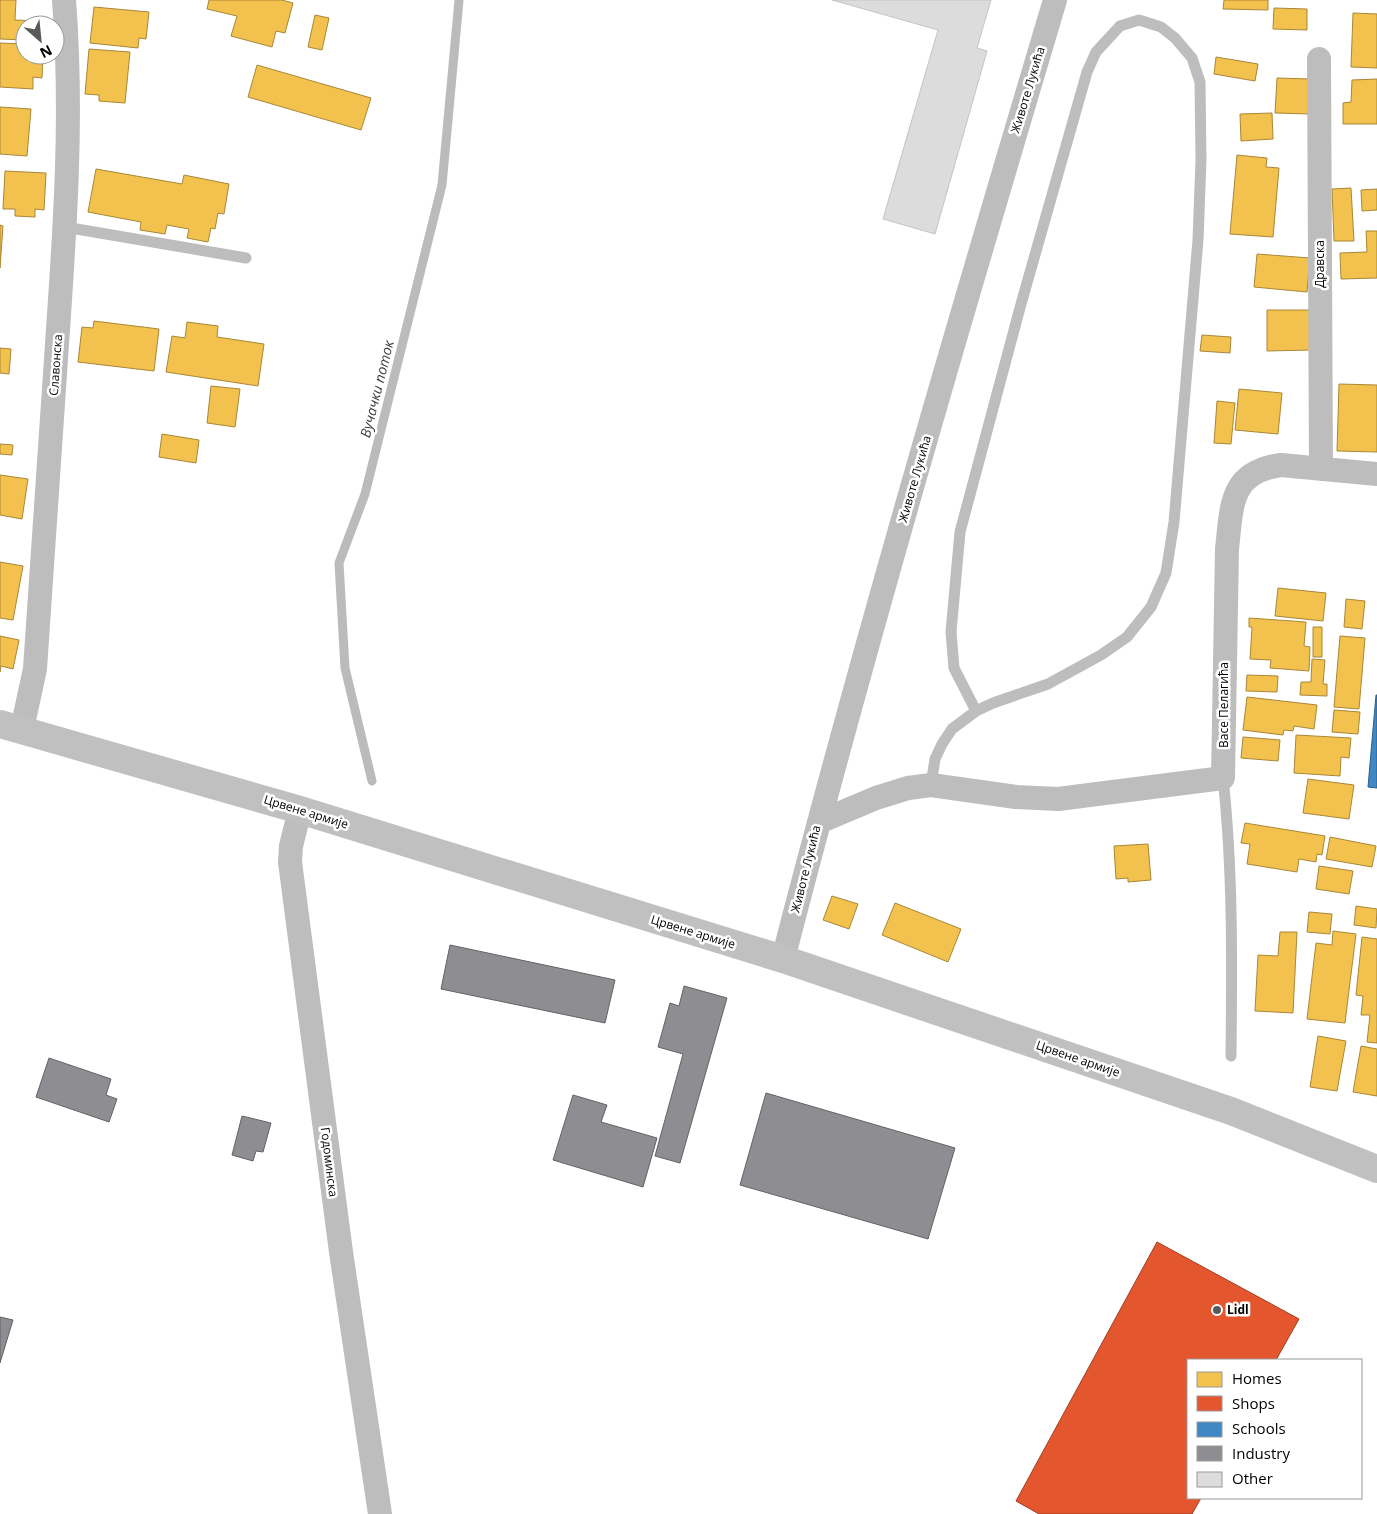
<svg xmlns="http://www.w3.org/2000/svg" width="1377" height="1514" viewBox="0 0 1377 1514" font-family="'Open Sans',sans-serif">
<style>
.homes{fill:#f2c14e;stroke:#a98737}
.shops{fill:#e4572e;stroke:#a03d20}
.schools{fill:#3f88c5;stroke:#2c5f8a}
.industry{fill:#8d8d92;stroke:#636366}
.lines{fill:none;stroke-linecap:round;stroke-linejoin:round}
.stream{stroke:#bbb;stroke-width:9}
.building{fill:#dcdcdc;stroke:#c4c4c4}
.lane{stroke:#bdbdbd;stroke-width:11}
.street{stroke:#bdbdbd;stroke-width:24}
.secondary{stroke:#c0c0c0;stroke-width:28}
.poi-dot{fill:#595959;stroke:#fff;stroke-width:2}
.labels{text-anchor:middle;stroke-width:5;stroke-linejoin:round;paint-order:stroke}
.street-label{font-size:12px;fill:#000;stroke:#fff}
.poi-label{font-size:12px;font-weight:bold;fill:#000;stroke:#fff;text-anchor:start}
.water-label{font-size:14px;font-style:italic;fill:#3f3f3f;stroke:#fff}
</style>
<rect width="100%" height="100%" fill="#fff"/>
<path class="homes" d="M 0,0 L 16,0 L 15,20 L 39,21 L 39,25 L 25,25 L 25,40 L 0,39 Z
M 209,0 L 282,0 L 293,3 L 285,33 L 276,31 L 272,47 L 231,36 L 237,16 L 207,9 Z
M 1224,0 L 1268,0 L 1268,10 L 1223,9 Z
M 94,7 L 149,12 L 146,39 L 139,38 L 138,48 L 90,43 Z
M 1274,8 L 1307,9 L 1307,30 L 1273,29 Z
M 1353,13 L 1377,14 L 1377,68 L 1351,67 Z
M 315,15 L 329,18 L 322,50 L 308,47 Z
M 0,43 L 25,44 L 25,55 L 43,55 L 42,78 L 33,77 L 33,89 L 0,87 Z
M 89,49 L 130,52 L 125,103 L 99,101 L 99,95 L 85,94 Z
M 1216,57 L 1258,64 L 1255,81 L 1214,74 Z
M 257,65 L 371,98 L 361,130 L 248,97 Z
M 1277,78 L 1310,79 L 1309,114 L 1275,113 Z
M 1377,79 L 1377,124 L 1343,124 L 1343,103 L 1351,102 L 1352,80 Z
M 0,107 L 31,109 L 27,156 L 0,154 Z
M 1272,113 L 1273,139 L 1241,141 L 1240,114 Z
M 1237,155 L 1267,158 L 1266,167 L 1279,168 L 1273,237 L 1230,234 Z
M 96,169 L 182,184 L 184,175 L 229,184 L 224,214 L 218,213 L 215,229 L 211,228 L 208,242 L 187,238 L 189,229 L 167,225 L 165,234 L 140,230 L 141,222 L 88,212 Z
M 5,171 L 46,173 L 44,210 L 35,209 L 35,217 L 15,216 L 15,209 L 3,209 Z
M 1351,188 L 1354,241 L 1334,241 L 1332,189 Z
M 1377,189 L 1377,210 L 1362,211 L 1361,190 Z
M 0,225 L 3,226 L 0,268 Z
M 1366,231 L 1377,231 L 1377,278 L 1341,279 L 1340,253 L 1367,252 Z
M 1257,254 L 1310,258 L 1307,292 L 1254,287 Z
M 1267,310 L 1311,310 L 1311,350 L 1267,351 Z
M 94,321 L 159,329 L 154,371 L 78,362 L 82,327 L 93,328 Z
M 187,322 L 218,326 L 217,337 L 264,344 L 258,386 L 166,372 L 172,336 L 185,338 Z
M 1202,335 L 1231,337 L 1230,353 L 1200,351 Z
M 0,348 L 11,349 L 9,374 L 0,373 Z
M 1339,384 L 1377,385 L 1377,452 L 1337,451 Z
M 211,386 L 240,389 L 235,427 L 207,423 Z
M 1239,389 L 1282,393 L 1278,434 L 1235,430 Z
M 1217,401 L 1235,403 L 1231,444 L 1214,443 Z
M 162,434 L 199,440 L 196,463 L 159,457 Z
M 0,444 L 13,445 L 12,455 L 0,454 Z
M 0,475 L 28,479 L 22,519 L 0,515 Z
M 0,562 L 23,566 L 13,620 L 0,618 Z
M 1278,588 L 1326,593 L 1323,621 L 1275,616 Z
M 1346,599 L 1365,601 L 1362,629 L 1344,627 Z
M 1249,618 L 1306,622 L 1304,646 L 1310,647 L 1309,671 L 1270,668 L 1271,660 L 1250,659 L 1252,627 L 1249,627 Z
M 1313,627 L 1322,627 L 1322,657 L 1313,657 Z
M 0,636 L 19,640 L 13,669 L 1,666 L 0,672 Z
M 1340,636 L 1365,638 L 1359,709 L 1334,707 Z
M 1312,659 L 1325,660 L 1323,684 L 1327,684 L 1327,696 L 1300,695 L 1301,682 L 1311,682 Z
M 1247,675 L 1278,676 L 1277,692 L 1246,691 Z
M 1247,697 L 1317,705 L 1314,729 L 1294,726 L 1293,731 L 1284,730 L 1283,735 L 1243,730 Z
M 1334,710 L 1360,712 L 1358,734 L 1332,732 Z
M 1296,735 L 1351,738 L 1349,758 L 1341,757 L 1340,776 L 1294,773 Z
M 1243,737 L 1280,740 L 1278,761 L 1241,758 Z
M 1308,779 L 1354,785 L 1349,819 L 1303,813 Z
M 1245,823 L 1325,836 L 1322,855 L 1317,854 L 1316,862 L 1299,859 L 1297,872 L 1247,864 L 1250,844 L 1241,843 Z
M 1330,837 L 1376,846 L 1372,867 L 1326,859 Z
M 1148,844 L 1151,880 L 1128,882 L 1128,878 L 1116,879 L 1114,846 Z
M 1319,866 L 1353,871 L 1349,894 L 1316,889 Z
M 832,896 L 858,904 L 849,929 L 823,920 Z
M 895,903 L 961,929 L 948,962 L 882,935 Z
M 1356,906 L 1377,909 L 1376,928 L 1354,925 Z
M 1309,912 L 1332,914 L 1330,934 L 1307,932 Z
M 1333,931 L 1356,934 L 1345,1023 L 1307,1019 L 1316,943 L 1332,945 Z
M 1280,932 L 1297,932 L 1293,1013 L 1255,1011 L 1258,955 L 1278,956 Z
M 1362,937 L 1377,939 L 1377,1043 L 1367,1042 L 1370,1015 L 1361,1015 L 1363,996 L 1356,995 Z
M 1318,1036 L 1346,1041 L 1337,1091 L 1310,1087 Z
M 1361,1046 L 1377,1049 L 1377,1096 L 1353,1092 Z"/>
<path class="shops" d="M 1157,1242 L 1299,1319 L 1276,1360 L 1188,1360 L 1188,1498 L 1201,1498 L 1192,1514 L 1039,1514 L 1016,1501 Z"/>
<path class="schools" d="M 1376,695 L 1377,695 L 1377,788 L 1368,787 Z"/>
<path class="industry" d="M 450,945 L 615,980 L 605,1023 L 441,989 Z
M 684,986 L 727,998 L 680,1163 L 655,1156 L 683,1054 L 658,1047 L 670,1003 L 679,1006 Z
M 49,1058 L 111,1079 L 106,1095 L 117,1099 L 109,1122 L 36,1097 Z
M 766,1093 L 955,1148 L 928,1239 L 740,1185 Z
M 573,1095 L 607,1105 L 601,1122 L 657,1138 L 643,1187 L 553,1160 Z
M 242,1116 L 271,1123 L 263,1152 L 256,1151 L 253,1161 L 232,1155 Z
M 0,1317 L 13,1320 L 0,1363 Z"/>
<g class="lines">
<path class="stream" d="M 372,781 L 345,668 L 339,563 L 365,494 L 442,185 L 459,0"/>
</g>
<path class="building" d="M 832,0 L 991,0 L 977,48 L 987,51 L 935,234 L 883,219 L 938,30 Z"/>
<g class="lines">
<path class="lane" d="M 65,227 L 246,258
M 1223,778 C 1233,870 1232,963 1231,1056
M 931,785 L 935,759 L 942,744 L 952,729 L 976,711 L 993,703 L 1048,684 L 1101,655 L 1127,637 L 1151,607 L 1166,573 L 1174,522 L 1198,240 L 1201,160 L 1200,82 L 1192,58 L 1175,38 L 1161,27 L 1139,20 L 1120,26 L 1096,52 L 1087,72 L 1021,304 L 960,532 L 951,632 L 954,668 L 976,711"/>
<path class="street" d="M 1319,59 L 1321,469
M 22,729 L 35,669 C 42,560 50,452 57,344 C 65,229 73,115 64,0
M 300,810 L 291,846 L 290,862 L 341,1252 L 380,1514
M 819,822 L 876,798 L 908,788 L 931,785 L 1016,797 L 1058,799 L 1223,778 L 1227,549 C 1232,506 1229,472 1281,465 L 1377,474
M 783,959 C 866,638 960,319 1055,0"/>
<path class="secondary" d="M 0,724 L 300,810 L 783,959 L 1231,1111 L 1377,1169"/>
</g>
<circle class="poi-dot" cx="1217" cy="1310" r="5"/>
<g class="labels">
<g class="street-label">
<text transform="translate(1028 90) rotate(-73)" y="4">Животе Лукића</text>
<text transform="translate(1320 264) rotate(-90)" y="4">Дравска</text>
<text transform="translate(56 365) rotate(-86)" y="4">Славонска</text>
<text transform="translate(915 479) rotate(-74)" y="4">Животе Лукића</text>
<text transform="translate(1224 705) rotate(-90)" y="4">Васе Пелагића</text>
<text transform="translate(306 812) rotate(17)" y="4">Црвене армије</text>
<text transform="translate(806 869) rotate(-76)" y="4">Животе Лукића</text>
<text transform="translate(693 932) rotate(17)" y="4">Црвене армије</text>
<text transform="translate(1078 1059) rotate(19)" y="4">Црвене армије</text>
<text transform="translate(329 1162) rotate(83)" y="4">Годоминска</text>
</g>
<g class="poi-label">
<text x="1227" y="1314">Lidl</text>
</g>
<g class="water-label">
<text transform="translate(377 389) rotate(-76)" y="5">Вучачки поток</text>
</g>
</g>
<rect x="1187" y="1359" width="175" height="140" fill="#ffffff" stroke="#999999"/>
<rect x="1197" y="1372" width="25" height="15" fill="#f2c14e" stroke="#999999"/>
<text x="1232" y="1384" font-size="15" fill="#000000">Homes</text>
<rect x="1197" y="1396" width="25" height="15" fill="#e4572e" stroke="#999999"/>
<text x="1232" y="1409" font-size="15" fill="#000000">Shops</text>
<rect x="1197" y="1422" width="25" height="15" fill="#3f88c5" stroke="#999999"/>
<text x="1232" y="1434" font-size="15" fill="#000000">Schools</text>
<rect x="1197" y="1446" width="25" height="15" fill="#8d8d92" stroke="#999999"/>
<text x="1232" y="1459" font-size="15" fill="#000000">Industry</text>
<rect x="1197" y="1472" width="25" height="15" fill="#dcdcdc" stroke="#999999"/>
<text x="1232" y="1484" font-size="15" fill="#000000">Other</text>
<g transform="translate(40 40) rotate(153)"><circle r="24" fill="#ffffff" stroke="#999999"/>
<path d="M0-4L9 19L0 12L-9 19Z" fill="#595959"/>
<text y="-8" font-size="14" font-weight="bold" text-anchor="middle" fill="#000000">N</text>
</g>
</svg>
